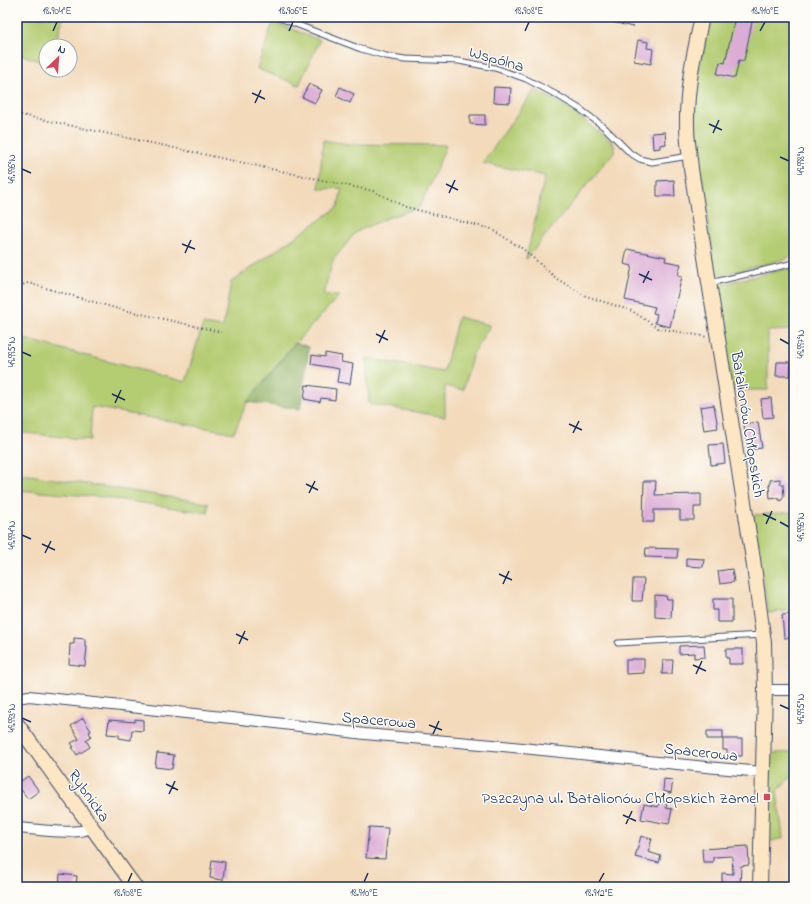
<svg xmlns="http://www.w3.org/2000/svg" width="811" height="904" viewBox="0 0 811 904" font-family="'Indie Flower',sans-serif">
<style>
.green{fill:#b4cc72;stroke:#687e68}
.forest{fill:#8fb064;stroke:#557061}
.building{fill:#dbadd6}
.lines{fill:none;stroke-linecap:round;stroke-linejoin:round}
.lane-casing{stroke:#3b496c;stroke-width:7}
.street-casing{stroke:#3b496c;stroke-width:12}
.secondary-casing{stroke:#3b496c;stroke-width:16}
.path{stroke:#3b496c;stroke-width:2;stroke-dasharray:1 3;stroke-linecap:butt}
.lane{stroke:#fff;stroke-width:5}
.street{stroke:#fff;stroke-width:10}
.secondary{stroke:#fce6c4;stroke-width:14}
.ticks{fill:none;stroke:#1b2f5e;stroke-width:1.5}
.poi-dot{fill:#d1495b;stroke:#fdfcf7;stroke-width:1.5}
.labels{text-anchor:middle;stroke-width:3;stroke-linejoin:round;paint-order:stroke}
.street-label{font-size:16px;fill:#1b2f5e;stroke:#fdfcf7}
.poi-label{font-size:16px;fill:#1b2f5e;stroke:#fdfcf7;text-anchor:end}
.neatline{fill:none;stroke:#1b2f5e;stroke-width:1.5}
.ticks-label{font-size:10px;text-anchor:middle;fill:#1b2f5e}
</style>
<rect width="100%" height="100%" fill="#fdfcf7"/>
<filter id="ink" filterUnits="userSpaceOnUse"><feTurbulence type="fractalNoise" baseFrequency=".025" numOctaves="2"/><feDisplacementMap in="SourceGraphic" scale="8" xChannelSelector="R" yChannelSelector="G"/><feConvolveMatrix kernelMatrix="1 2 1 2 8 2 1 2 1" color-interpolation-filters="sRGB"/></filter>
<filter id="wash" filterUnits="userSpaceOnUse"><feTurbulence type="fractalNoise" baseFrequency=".012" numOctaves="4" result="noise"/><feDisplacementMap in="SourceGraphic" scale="16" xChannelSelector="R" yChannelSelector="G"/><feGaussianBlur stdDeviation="0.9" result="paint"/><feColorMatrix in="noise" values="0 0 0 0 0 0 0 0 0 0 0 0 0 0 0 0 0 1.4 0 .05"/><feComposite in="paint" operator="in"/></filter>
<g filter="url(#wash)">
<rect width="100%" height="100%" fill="#f3dabb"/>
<path class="green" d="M 17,17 L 63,17 L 55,46 L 46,46 L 46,64 L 17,53 Z
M 710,17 L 794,17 L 794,200 L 792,209 L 794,253 L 786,259 L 715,276 L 695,123 L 695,86 Z
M 273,22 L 320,40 L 299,85 L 257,69 Z
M 534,90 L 563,104 L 614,144 L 614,152 L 526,259 L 545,176 L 483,163 Z
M 323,140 L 348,144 L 446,145 L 443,154 L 420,207 L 387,218 L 356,232 L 333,260 L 323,295 L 339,296 L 289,350 L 247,402 L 234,433 L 92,407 L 90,440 L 17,432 L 17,337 L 185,382 L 203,324 L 223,327 L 231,282 L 338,207 L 342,188 L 319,189 Z
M 794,267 L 794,330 L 768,331 L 768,390 L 732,390 L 714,286 Z
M 458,317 L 489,325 L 489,328 L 473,353 L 463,390 L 445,386 L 445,417 L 369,404 L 366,358 L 444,372 Z
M 17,473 L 208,503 L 208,513 L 102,497 L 17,490 Z
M 794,512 L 794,610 L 768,613 L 753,515 Z
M 794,752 L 794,775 L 777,790 L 783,838 L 765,843 L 766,756 L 776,753 Z"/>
<path class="forest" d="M 295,343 L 309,347 L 300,409 L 247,402 Z"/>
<g id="blocks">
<path class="building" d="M 604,17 L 631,17 L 631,19 L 635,20 L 633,27 L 604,20 Z
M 735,17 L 753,17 L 744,61 L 739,60 L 735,78 L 717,74 L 720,62 L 725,63 Z
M 638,40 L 648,42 L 647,48 L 653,49 L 651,64 L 634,61 Z
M 309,84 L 322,90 L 315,103 L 302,97 Z
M 340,87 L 354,94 L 350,103 L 336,96 Z
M 494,87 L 511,88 L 510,103 L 493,102 Z
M 470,115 L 485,115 L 485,125 L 470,124 Z
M 665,132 L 666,144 L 660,145 L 660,148 L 653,149 L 652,133 Z
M 674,180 L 675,196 L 657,196 L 657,181 Z
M 627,249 L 666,257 L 665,261 L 681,264 L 678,275 L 682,276 L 670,327 L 655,323 L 657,314 L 653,313 L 655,307 L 625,300 L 632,266 L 624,264 Z
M 325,353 L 342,356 L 341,362 L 353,364 L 350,384 L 337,382 L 339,369 L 311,364 L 312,355 L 325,357 Z
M 777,362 L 791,362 L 790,376 L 776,376 Z
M 306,385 L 336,389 L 335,400 L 321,398 L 320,402 L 304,399 Z
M 771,398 L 773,417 L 763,418 L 761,399 Z
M 714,405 L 718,428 L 704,430 L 700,407 Z
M 758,422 L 762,448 L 747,450 L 744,424 Z
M 723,444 L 725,463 L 711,465 L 709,445 Z
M 780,479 L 780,484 L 783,484 L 784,496 L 781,501 L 777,498 L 770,499 L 769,485 L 770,485 L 770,480 Z
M 644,481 L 656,481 L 655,495 L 701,494 L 701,507 L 694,507 L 694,520 L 680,520 L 680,510 L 654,510 L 654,522 L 643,522 Z
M 646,548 L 678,549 L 677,558 L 645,557 Z
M 686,558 L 704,559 L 703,567 L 686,566 Z
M 732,569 L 734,582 L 720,584 L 718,571 Z
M 633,579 L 644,579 L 642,601 L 632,601 Z
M 655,595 L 666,596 L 667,599 L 672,599 L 671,618 L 655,617 Z
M 713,599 L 732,599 L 732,622 L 717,622 L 717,610 L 713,610 Z
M 793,614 L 794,637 L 784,638 L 782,615 Z
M 74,638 L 85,639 L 85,647 L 87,647 L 85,666 L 69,664 L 70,644 L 74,644 Z
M 704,645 L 705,657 L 694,658 L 694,653 L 679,654 L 679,646 Z
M 726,649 L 743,649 L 743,664 L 729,664 L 729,658 L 726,658 Z
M 631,659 L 644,659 L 644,673 L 626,674 L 626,660 L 631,660 Z
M 663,660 L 673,660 L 672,674 L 662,674 Z
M 83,718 L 91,731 L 89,732 L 91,736 L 86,740 L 90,747 L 77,755 L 72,747 L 74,747 L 71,743 L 79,739 L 71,726 Z
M 135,719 L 143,720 L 143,731 L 132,730 L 131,740 L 119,738 L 119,735 L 107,734 L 109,720 L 135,722 Z
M 707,731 L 723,731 L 723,739 L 707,739 Z
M 723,739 L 742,739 L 742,756 L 727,756 L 727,750 L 723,750 Z
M 157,753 L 174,755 L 172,769 L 155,767 Z
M 28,776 L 39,791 L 28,799 L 17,784 Z
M 664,779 L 673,780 L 671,793 L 663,791 Z
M 659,802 L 667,804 L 666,808 L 672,809 L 669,824 L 641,819 L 644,804 L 658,807 Z
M 369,827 L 388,828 L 385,859 L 366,858 Z
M 641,836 L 652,839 L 648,852 L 661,856 L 659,863 L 635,857 Z
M 748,846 L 749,865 L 741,866 L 740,887 L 726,887 L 726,883 L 722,883 L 722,873 L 733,874 L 732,856 L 713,857 L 713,862 L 703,862 L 702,849 Z
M 212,860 L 225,862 L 223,880 L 210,878 Z
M 60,874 L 77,876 L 76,887 L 59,887 Z"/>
</g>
</g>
<g filter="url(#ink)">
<use href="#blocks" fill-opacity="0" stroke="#3b496c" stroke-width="1"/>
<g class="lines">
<g class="lane-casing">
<path id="lane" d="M 277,17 L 361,49 L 386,56 L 405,59 L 459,61 L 495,68 L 526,79 L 555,94 L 580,109 L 604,127 L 630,153 L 640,159 L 652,162 L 689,156
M 710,283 L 794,263
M 618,643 L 762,635"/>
</g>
<g class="street-casing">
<path id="street" d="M 765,690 L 794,690
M 17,698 L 29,696 L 259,721 L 365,734 L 493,745 L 706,767 L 762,772
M 17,828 C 37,829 74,836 91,828"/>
</g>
<g class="secondary-casing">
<path id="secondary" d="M 702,17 C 694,53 686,89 687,127 C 687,141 690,155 691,169 L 753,559 L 764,643 L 765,690 L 760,887
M 17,724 L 135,887"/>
</g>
<path class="path" d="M 17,114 L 373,191 L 406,207 L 491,229 L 523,249 L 557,279 L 586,296 L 632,311 L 658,328 L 707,337
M 17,289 L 19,286 L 28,283 L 115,308 L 221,332"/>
<use href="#lane" class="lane"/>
<use href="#street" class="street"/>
<use href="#secondary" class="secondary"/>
</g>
</g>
<path class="ticks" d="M 53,31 L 57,22M 289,31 L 293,22M 525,31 L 529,22M 760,31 L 765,22M 252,93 L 265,99M 255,103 L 261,90M 709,124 L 722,130M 713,133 L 719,120M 780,157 L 789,161M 22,169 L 31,173M 446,184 L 458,190M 449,193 L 455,180M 182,244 L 195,249M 185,253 L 191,240M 639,274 L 652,280M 643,283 L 649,271M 376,334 L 388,340M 780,339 L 789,344M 379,343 L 385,330M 22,352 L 31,356M 112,394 L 125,400M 115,403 L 121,390M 569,424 L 582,430M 573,433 L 579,421M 306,484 L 318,490M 309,493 L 315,481M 763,514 L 776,520M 780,522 L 789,527M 766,524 L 772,511M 22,535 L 31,539M 42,544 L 55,550M 45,553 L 51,541M 499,574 L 512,580M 503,584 L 509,571M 236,634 L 248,640M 239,644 L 245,631M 693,665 L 706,671M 696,674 L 702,661M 780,705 L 789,709M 22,718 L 31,722M 429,725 L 442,730M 433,734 L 439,721M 166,784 L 178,790M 169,794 L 175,781M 623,815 L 636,821M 626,824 L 632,811M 128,882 L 132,873M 364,882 L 368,873M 599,882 L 604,873"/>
<rect class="poi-dot" x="763" y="793" width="8" height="8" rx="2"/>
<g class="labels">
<g class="street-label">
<text transform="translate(497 58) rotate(16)" y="6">Wspólna</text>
<text transform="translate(749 424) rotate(81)" y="6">Batalionów Chłopskich</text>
<text transform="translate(379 719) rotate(5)" y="6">Spacerowa</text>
<text transform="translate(701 751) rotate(6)" y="6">Spacerowa</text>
<text transform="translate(90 795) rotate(55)" y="6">Rybnicka</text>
</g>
<g class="poi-label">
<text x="759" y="803">Pszczyna ul. Batalionów Chłopskich Zamel</text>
</g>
</g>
<rect width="811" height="904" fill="none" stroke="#fdfcf7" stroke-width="44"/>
<g transform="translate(58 58) rotate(25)"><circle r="19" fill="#fdfcf7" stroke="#a3aaba"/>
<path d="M0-3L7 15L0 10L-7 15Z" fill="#d1495b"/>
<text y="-6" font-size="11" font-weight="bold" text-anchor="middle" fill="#1b2f5e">N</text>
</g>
<rect x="22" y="22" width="767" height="860" class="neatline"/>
<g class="ticks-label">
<text x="57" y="14">18.904°E</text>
<text x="293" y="14">18.906°E</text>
<text x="529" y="14">18.908°E</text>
<text x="765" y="14">18.910°E</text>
<text transform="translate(800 161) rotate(-90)" y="4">49.998°N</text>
<text transform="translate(11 169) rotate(-90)" y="4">49.996°N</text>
<text transform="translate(800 344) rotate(-90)" y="4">49.997°N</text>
<text transform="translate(11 352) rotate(-90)" y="4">49.995°N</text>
<text transform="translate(800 527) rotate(-90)" y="4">49.996°N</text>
<text transform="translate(11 535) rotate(-90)" y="4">49.994°N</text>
<text transform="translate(800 709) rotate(-90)" y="4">49.995°N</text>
<text transform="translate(11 718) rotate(-90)" y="4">49.993°N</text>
<text x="128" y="896">18.908°E</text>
<text x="364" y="896">18.910°E</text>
<text x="599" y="896">18.912°E</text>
</g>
</svg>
